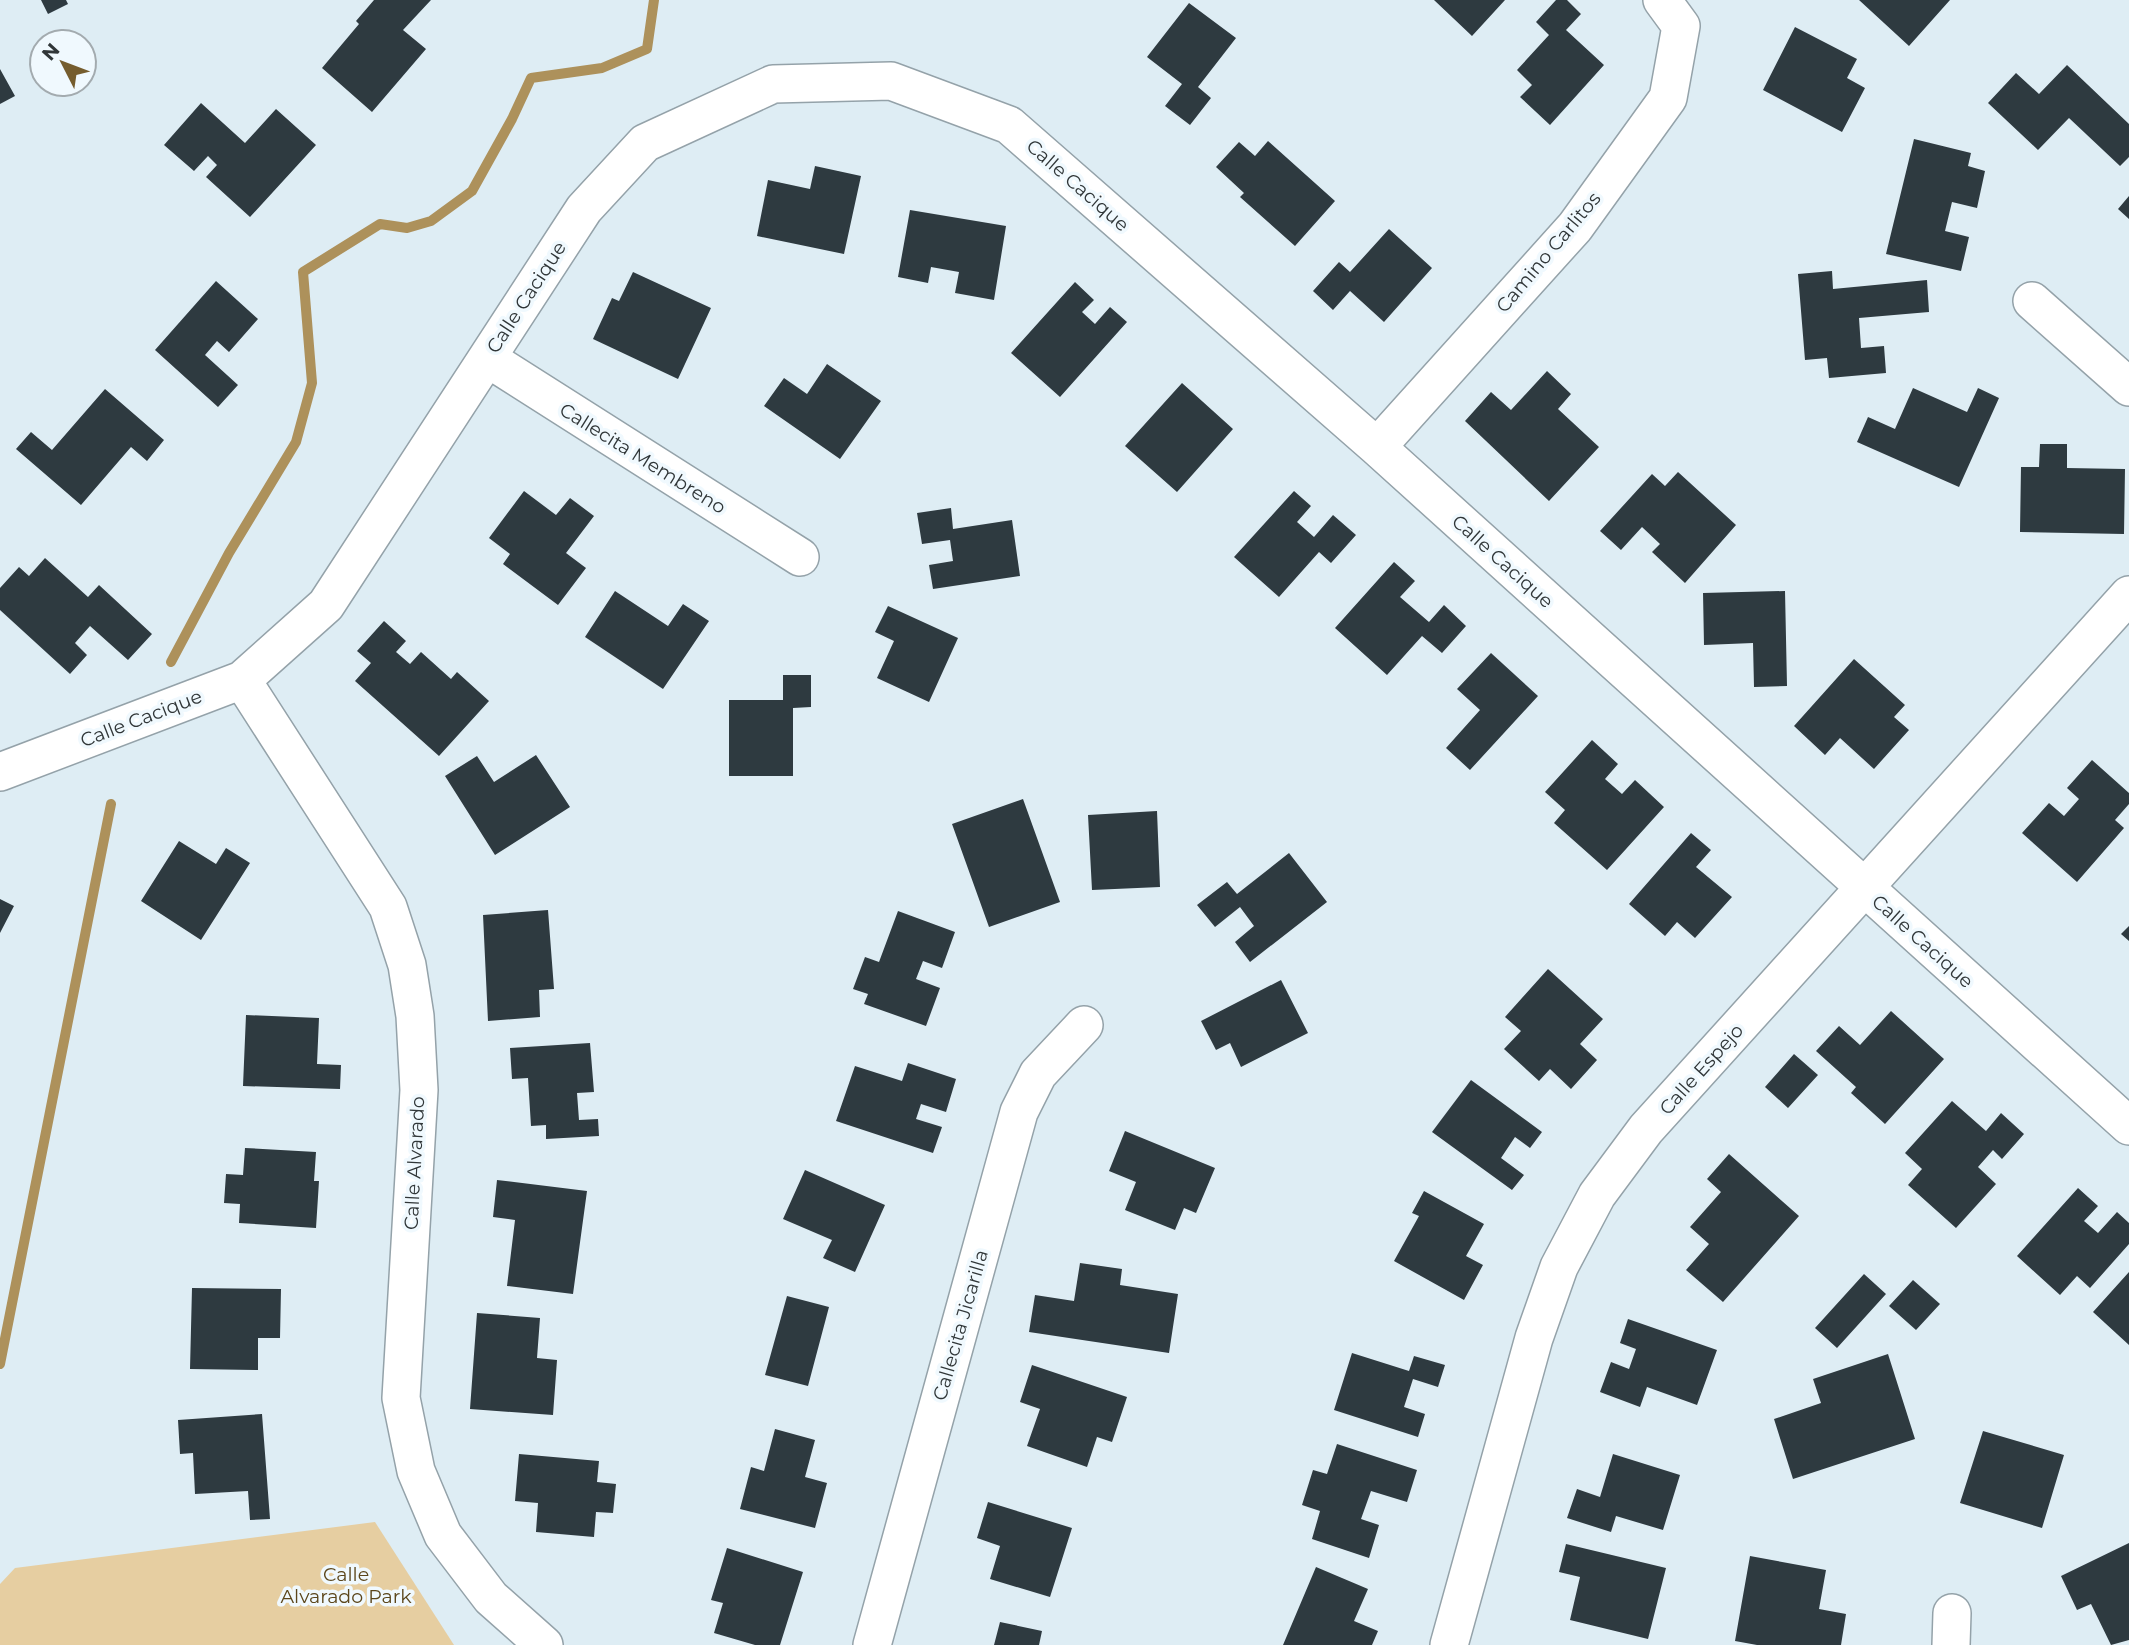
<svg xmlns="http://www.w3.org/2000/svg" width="2129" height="1645" viewBox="0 0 2129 1645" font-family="Montserrat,sans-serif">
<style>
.green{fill:#e6cea1}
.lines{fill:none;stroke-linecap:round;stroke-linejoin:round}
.stream{stroke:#ad915b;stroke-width:10}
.building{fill:#2e3a40}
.minor-casing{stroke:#94a2a9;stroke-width:40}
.minor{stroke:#fff;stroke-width:37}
.labels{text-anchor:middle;stroke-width:7;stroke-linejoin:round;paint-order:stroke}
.street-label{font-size:19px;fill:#303638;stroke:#f0f9fe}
.park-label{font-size:19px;fill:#5b461b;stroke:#f0f9fe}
</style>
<rect width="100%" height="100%" fill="#deedf4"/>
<path class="green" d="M 375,1522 L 454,1645 L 0,1645 L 0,1584 L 15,1568 Z"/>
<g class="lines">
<path class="stream" d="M 171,662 L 229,553 L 296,442 L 312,383 L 303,272 L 380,224 L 407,228 L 431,221 L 472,191 L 512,119 L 531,78 L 602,68 L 647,49 L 654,0
M 0,1364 L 111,804"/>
</g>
<path class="building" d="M 41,0 L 66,0 L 68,4 L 48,14 Z
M 374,0 L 431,0 L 403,30 L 426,49 L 372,112 L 322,68 L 359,24 L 356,21 Z
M 1434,0 L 1505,0 L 1472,36 Z
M 1556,0 L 1567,0 L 1581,14 L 1566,30 L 1604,65 L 1550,125 L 1520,97 L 1532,85 L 1517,70 L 1549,35 L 1536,22 Z
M 1859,0 L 1950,0 L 1909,46 Z
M 1189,3 L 1236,38 L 1198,87 L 1211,98 L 1190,125 L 1165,106 L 1182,84 L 1147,57 Z
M 1795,27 L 1857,59 L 1847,78 L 1865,88 L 1842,132 L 1763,90 Z
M 2067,65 L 2129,124 L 2129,157 L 2120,166 L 2069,118 L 2038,150 L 1988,103 L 2016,73 L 2039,94 Z
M 0,69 L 15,96 L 0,104 Z
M 201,103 L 245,143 L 276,109 L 316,145 L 250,217 L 206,177 L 217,165 L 208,156 L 194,171 L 164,145 Z
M 1914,139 L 1971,153 L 1968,166 L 1985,171 L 1977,208 L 1952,202 L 1945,231 L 1969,237 L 1961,271 L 1886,254 Z
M 1268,141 L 1335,201 L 1295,246 L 1240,197 L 1244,193 L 1216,167 L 1239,142 L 1255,156 Z
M 815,166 L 861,176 L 844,254 L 757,236 L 768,180 L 810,189 Z
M 2129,196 L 2129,219 L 2118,209 Z
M 910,210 L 1006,226 L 994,300 L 955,293 L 959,272 L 931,267 L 928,283 L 898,277 Z
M 1389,229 L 1432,268 L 1384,322 L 1350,291 L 1333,310 L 1313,291 L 1339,262 L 1350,272 Z
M 1832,271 L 1833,289 L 1927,280 L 1929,312 L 1859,318 L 1861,348 L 1884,346 L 1886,373 L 1829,378 L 1827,358 L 1805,360 L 1798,274 Z
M 633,272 L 711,308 L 678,379 L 593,339 L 612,298 L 619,301 Z
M 216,281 L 258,319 L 229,352 L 217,341 L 205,355 L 238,385 L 218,407 L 155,350 Z
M 1075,282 L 1094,300 L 1082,312 L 1095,324 L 1110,307 L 1127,322 L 1060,397 L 1011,353 Z
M 827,364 L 881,401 L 840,459 L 764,406 L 784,378 L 807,394 Z
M 1547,371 L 1571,394 L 1558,409 L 1599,447 L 1549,501 L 1465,421 L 1491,392 L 1511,410 Z
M 1182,383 L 1233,429 L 1177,492 L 1125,446 Z
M 1913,388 L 1967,412 L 1978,388 L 1999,398 L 1959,487 L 1857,442 L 1868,417 L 1895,429 Z
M 105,389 L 164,440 L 147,461 L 131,447 L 81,505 L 16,449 L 31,432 L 52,450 Z
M 2040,444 L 2067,444 L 2067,468 L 2125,469 L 2124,534 L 2020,532 L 2021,467 L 2039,467 Z
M 1678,472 L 1736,525 L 1685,583 L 1652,552 L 1660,544 L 1642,527 L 1621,550 L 1600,531 L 1652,474 L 1665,486 Z
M 524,491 L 556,515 L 570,498 L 594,516 L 566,553 L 586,568 L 558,605 L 503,564 L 510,554 L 489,538 Z
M 1294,491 L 1311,506 L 1297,522 L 1314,537 L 1333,515 L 1356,535 L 1331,563 L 1319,552 L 1279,597 L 1234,557 Z
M 951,508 L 953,529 L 1012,520 L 1020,576 L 933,589 L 929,565 L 953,561 L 950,540 L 922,544 L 917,513 Z
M 45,558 L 88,597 L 99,585 L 152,634 L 128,660 L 90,626 L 75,643 L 87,655 L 70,674 L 0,610 L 0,588 L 19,567 L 29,576 Z
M 1394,562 L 1415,581 L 1400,597 L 1429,622 L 1444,605 L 1466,626 L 1442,653 L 1422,636 L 1387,675 L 1335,628 Z
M 615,591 L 668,626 L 683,604 L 709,621 L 663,689 L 585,637 Z
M 1785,591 L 1787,686 L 1754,687 L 1753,643 L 1704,645 L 1703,593 Z
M 888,606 L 958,638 L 929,702 L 877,678 L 894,641 L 875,632 Z
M 384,621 L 406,641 L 396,652 L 410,664 L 421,652 L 451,679 L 457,672 L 489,701 L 439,756 L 355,681 L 371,663 L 357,651 Z
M 1491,653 L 1538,696 L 1470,770 L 1446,748 L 1480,710 L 1457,689 Z
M 1854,659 L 1905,705 L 1894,717 L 1909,730 L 1874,769 L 1840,738 L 1825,755 L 1794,726 Z
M 783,675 L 811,675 L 811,707 L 793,708 L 793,776 L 729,776 L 729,700 L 783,700 Z
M 1592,740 L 1618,764 L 1605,779 L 1622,794 L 1635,780 L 1664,807 L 1607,870 L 1554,823 L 1565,810 L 1545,792 Z
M 536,755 L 570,807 L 495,855 L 445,776 L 477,756 L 494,782 Z
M 2092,760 L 2129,793 L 2129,804 L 2115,820 L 2124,828 L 2077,882 L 2022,833 L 2049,803 L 2064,816 L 2079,799 L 2067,788 Z
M 1023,799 L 1060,902 L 989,927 L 952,824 Z
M 1157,811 L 1160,887 L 1092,890 L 1088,815 Z
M 1691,833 L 1711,850 L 1696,867 L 1732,897 L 1695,938 L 1677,922 L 1665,936 L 1629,904 Z
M 179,841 L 216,864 L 226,848 L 250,863 L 201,940 L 141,901 Z
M 1289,853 L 1327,902 L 1250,962 L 1235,942 L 1254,926 L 1240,907 L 1215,927 L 1197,905 L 1227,882 L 1237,894 Z
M 0,899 L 14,906 L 0,933 Z
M 548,910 L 554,989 L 539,990 L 540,1017 L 488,1021 L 483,915 Z
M 898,911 L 955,932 L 942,968 L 923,961 L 916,979 L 940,988 L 926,1026 L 864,1004 L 868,994 L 853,989 L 865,957 L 879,962 Z
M 2129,926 L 2129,941 L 2121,934 Z
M 1548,969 L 1603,1019 L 1580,1044 L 1597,1060 L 1571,1089 L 1550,1069 L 1539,1081 L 1504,1049 L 1521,1031 L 1505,1017 Z
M 1281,980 L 1308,1033 L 1241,1067 L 1230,1043 L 1216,1050 L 1201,1021 Z
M 1891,1011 L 1944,1059 L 1885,1124 L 1851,1093 L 1856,1087 L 1816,1051 L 1839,1026 L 1860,1045 Z
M 246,1015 L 319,1018 L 317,1064 L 341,1065 L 340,1089 L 243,1086 Z
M 590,1043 L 594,1092 L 577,1093 L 579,1120 L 598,1119 L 599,1136 L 546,1139 L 546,1125 L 531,1126 L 528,1078 L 512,1079 L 510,1048 Z
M 1794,1054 L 1818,1075 L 1788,1108 L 1765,1087 Z
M 908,1063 L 956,1079 L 946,1112 L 921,1104 L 916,1119 L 942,1127 L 933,1153 L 836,1121 L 855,1066 L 902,1081 Z
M 1471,1080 L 1542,1132 L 1530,1148 L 1515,1137 L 1501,1158 L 1524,1175 L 1512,1190 L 1432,1132 Z
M 1952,1101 L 1986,1131 L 2001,1113 L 2024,1134 L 2002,1159 L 1993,1150 L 1978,1167 L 1996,1184 L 1956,1228 L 1908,1185 L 1922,1169 L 1905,1153 Z
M 1125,1131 L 1215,1168 L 1196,1213 L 1184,1208 L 1175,1230 L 1125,1210 L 1136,1182 L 1109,1171 Z
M 245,1148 L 316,1152 L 314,1181 L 319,1181 L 316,1228 L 239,1223 L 240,1204 L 224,1203 L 226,1174 L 243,1175 Z
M 1729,1154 L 1799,1216 L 1723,1302 L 1686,1270 L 1709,1244 L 1690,1227 L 1721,1192 L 1707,1179 Z
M 805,1170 L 885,1205 L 855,1272 L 823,1258 L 832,1240 L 783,1219 Z
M 497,1180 L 587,1191 L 573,1294 L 507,1286 L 515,1220 L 493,1217 Z
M 2078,1188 L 2098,1206 L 2084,1221 L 2098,1233 L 2117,1212 L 2129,1223 L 2129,1244 L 2090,1288 L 2077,1276 L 2060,1295 L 2017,1256 Z
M 1424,1191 L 1484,1224 L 1466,1256 L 1483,1265 L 1464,1300 L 1394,1261 L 1419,1216 L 1412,1213 Z
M 1080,1263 L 1122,1269 L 1120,1285 L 1178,1294 L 1169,1353 L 1029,1332 L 1035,1295 L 1074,1301 Z
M 2129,1272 L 2129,1345 L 2093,1312 Z
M 1864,1274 L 1886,1294 L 1837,1348 L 1815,1328 Z
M 1913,1280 L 1940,1304 L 1916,1330 L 1889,1306 Z
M 192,1288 L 281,1289 L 280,1338 L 258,1338 L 258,1370 L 190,1369 Z
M 787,1296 L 829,1307 L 808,1386 L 765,1375 Z
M 477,1313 L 540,1318 L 537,1358 L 557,1360 L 553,1415 L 470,1409 Z
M 1628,1319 L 1717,1350 L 1697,1405 L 1647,1387 L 1640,1407 L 1600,1392 L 1611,1362 L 1629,1369 L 1636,1349 L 1620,1343 Z
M 1352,1353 L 1409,1371 L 1414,1356 L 1445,1365 L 1438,1387 L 1413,1379 L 1404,1407 L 1425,1414 L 1418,1437 L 1334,1410 Z
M 1888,1354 L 1915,1439 L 1793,1479 L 1774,1419 L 1821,1403 L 1813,1379 Z
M 1032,1365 L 1127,1397 L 1112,1442 L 1097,1437 L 1087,1467 L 1027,1446 L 1040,1409 L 1020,1402 Z
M 262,1414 L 270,1519 L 250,1520 L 248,1491 L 195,1494 L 193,1453 L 180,1454 L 178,1420 Z
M 775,1429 L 815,1440 L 805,1477 L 827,1483 L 815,1528 L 740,1509 L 751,1467 L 764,1471 Z
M 1983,1431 L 2064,1455 L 2042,1528 L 1960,1503 Z
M 1337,1444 L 1417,1470 L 1407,1502 L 1371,1491 L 1361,1519 L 1379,1525 L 1369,1558 L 1312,1539 L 1320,1511 L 1302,1505 L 1313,1470 L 1327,1474 Z
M 519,1454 L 599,1461 L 597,1482 L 616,1484 L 613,1513 L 596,1512 L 594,1537 L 536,1532 L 538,1503 L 515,1501 Z
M 1613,1454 L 1680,1475 L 1663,1530 L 1616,1516 L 1611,1532 L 1567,1518 L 1577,1489 L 1600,1497 Z
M 988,1502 L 1072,1528 L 1050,1597 L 990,1579 L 1000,1546 L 977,1538 Z
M 2129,1543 L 2129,1640 L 2111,1645 L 2091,1604 L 2077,1610 L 2061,1576 Z
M 1566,1544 L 1666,1568 L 1648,1639 L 1570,1620 L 1580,1577 L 1559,1572 Z
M 727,1548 L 803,1572 L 780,1645 L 755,1645 L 714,1633 L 723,1603 L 711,1600 Z
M 1750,1556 L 1826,1570 L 1819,1609 L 1846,1614 L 1841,1645 L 1757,1645 L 1735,1641 Z
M 1316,1567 L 1368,1589 L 1354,1621 L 1378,1631 L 1372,1645 L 1283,1645 Z
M 1000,1622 L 1042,1631 L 1039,1645 L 994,1645 Z"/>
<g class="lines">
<g class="minor-casing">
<path id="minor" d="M 2032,301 L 2129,387
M 487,358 L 800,557
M 1377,447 L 1575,227 L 1668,98 L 1681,26 L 1662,0
M 242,680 L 388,907 L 407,965 L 415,1016 L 419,1090 L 401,1398 L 416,1471 L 443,1535 L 491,1598 L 544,1645
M 0,772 L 242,680 L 326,605 L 584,209 L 645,143 L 773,84 L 891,81 L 1009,125 L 1377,447 L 2129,1126
M 872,1645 L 1019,1112 L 1038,1074 L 1084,1025
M 1449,1645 L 1534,1338 L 1559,1267 L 1597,1195 L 1646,1129 L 2129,595
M 1951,1645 L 1952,1613"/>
</g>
<use href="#minor" class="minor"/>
</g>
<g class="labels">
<g class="street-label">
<text transform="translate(1078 185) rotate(41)" y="7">Calle Cacique</text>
<text transform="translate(1548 252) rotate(-50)" y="7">Camino Carlitos</text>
<text transform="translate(526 297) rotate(-57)" y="7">Calle Cacique</text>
<text transform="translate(643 458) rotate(32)" y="7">Callecita Membreno</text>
<text transform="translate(1503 561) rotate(42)" y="7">Calle Cacique</text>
<text transform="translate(141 718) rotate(-21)" y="7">Calle Cacique</text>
<text transform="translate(1923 941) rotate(42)" y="7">Calle Cacique</text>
<text transform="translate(1701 1069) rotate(-48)" y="7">Calle Espejo</text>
<text transform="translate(414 1163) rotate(-87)" y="7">Calle Alvarado</text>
<text transform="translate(960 1325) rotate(-74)" y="7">Callecita Jicarilla</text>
</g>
<g class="park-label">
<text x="346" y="1581">Calle<tspan x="346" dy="22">Alvarado Park</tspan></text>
</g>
</g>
<g transform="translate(63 63) rotate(312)"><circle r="33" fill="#f0f9fe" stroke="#a3abaf" stroke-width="2"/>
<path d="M0-5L12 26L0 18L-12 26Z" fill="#755d2e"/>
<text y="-10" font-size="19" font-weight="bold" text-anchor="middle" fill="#303638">N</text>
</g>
</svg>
